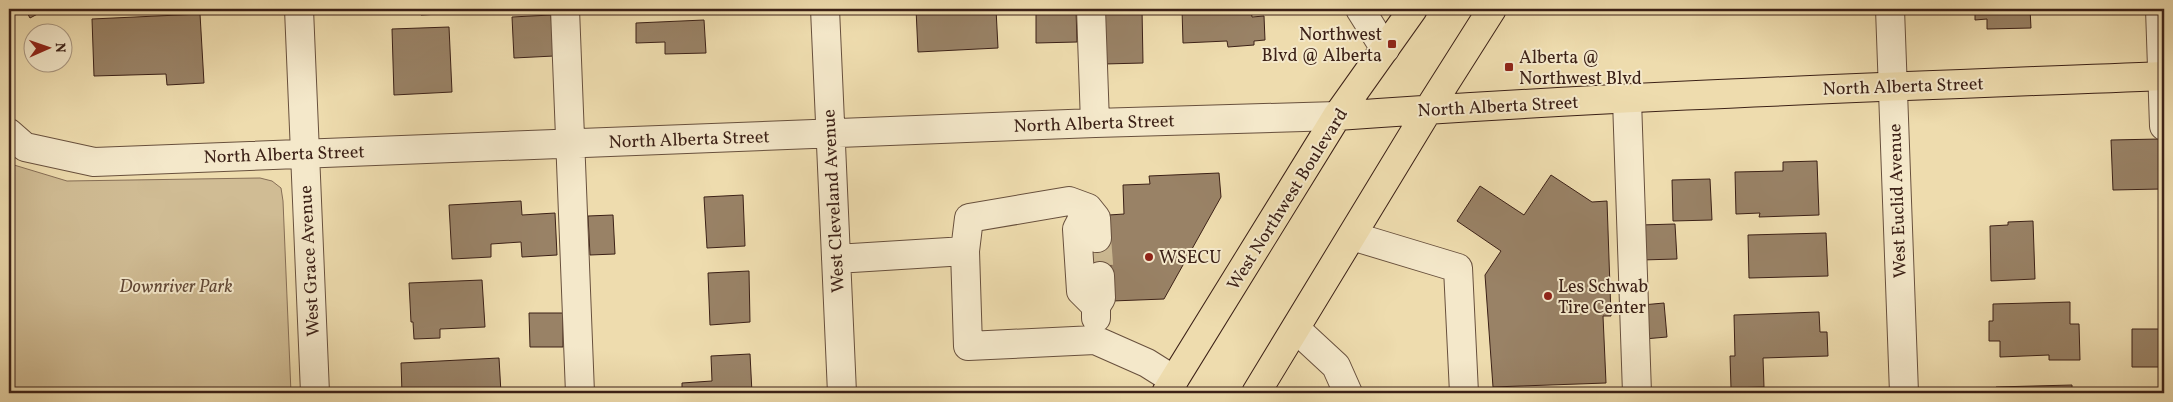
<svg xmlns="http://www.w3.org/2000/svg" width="2173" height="402" viewBox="0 0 2173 402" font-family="Vollkorn,serif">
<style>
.green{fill:#d0bc94;stroke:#866e56}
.building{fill:#998266;stroke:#3c2117}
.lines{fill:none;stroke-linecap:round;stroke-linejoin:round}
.minor-tunnel{stroke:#cab790;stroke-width:28;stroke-dasharray:28 14;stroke-linecap:butt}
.minor-casing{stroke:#68503d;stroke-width:30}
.major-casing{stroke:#3c2117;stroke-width:30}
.minor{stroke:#f4e8ca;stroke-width:28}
.major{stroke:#eedcae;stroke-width:28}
.poi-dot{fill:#8f2418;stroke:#f4e8ca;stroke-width:2}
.labels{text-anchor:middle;stroke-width:4;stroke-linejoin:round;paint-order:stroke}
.poi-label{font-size:18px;fill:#3c2117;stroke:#f4e8ca;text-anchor:start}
.street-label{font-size:18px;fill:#3c2117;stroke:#f4e8ca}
.park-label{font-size:18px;font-style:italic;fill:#614836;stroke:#f4e8ca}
</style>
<rect width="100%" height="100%" fill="#eedcae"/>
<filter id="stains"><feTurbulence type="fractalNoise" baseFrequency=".004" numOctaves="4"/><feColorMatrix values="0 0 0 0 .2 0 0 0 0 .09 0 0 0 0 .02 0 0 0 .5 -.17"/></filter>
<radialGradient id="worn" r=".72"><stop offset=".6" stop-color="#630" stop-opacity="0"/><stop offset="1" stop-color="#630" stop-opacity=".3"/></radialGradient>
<path class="green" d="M 9,161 L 14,165 L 67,181 L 260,178 L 272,181 L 281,188 L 283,201 L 291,393 L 9,393 Z"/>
<path class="building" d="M 25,9 L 47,9 L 30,18 Z
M 421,9 L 460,9 L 460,13 L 421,15 Z
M 916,9 L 996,9 L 998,48 L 918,52 Z
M 1036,9 L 1076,9 L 1077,42 L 1036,43 Z
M 1103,9 L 1142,9 L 1143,63 L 1104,64 Z
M 1182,9 L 1251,9 L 1252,17 L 1264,16 L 1265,40 L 1254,41 L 1254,45 L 1228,47 L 1227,41 L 1183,43 Z
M 1975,9 L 2030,9 L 2031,28 L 1987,29 L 1987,19 L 1975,20 Z
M 200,14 L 204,83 L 167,85 L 166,74 L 94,76 L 92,19 Z
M 551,15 L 554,56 L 514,58 L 512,17 Z
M 704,20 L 706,53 L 665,54 L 665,42 L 636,43 L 636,23 Z
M 449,27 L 452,92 L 394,95 L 392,29 Z
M 2159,139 L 2161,189 L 2113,190 L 2111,140 Z
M 1817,161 L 1819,215 L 1759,217 L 1760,213 L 1736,214 L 1735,172 L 1783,171 L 1783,162 Z
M 1219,173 L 1221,197 L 1164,299 L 1112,301 L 1109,215 L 1124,214 L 1123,185 L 1150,184 L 1149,176 Z
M 1551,175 L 1592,202 L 1607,201 L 1611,316 L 1603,316 L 1606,383 L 1493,387 L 1485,275 L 1501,251 L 1457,221 L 1480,186 L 1524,215 Z
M 1710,179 L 1712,220 L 1673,221 L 1672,180 Z
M 743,195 L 745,246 L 707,248 L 704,197 Z
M 521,201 L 522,215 L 555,213 L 557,255 L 522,257 L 521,242 L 491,244 L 491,257 L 452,259 L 449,205 Z
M 613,215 L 615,254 L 590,255 L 588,216 Z
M 2033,221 L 2035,279 L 1991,281 L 1990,226 L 2008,225 L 2008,222 Z
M 1675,224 L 1677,259 L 1641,260 L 1640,225 Z
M 1826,233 L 1828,276 L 1749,278 L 1748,235 Z
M 749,271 L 750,322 L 710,325 L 708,273 Z
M 482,280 L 485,327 L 440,329 L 440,338 L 414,339 L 413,322 L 411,322 L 409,283 Z
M 2070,302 L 2070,324 L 2079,324 L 2080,360 L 2049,360 L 2049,355 L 2000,357 L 2000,341 L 1989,341 L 1989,321 L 1993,321 L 1993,304 Z
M 1664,303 L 1667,337 L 1644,339 L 1642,305 Z
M 1819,312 L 1820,332 L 1827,332 L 1828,356 L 1763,358 L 1764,387 L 1731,388 L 1730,356 L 1735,356 L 1734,315 Z
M 529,313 L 563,313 L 563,347 L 530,347 Z
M 2132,329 L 2164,329 L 2163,367 L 2132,367 Z
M 750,354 L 752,393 L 682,393 L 682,383 L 712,381 L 711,356 Z
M 499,358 L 501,393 L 402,393 L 401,363 Z
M 2072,385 L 2072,393 L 1996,393 L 1996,387 Z
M 1681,388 L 1681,393 L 1646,393 L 1646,390 Z"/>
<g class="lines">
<path class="minor-tunnel" d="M 1097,238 L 1100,276"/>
<g class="minor-casing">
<path id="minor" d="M 299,9 L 315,393
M 565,9 L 580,393
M 825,9 L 842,393
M 1091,9 L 1095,123
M 1360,9 L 1385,49
M 1890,9 L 1904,393
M 2160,9 L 2164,126
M 1627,100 L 1637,393
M 9,133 L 25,147 L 94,162 L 1095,123 L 1337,116
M 1088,208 L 1077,229 L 1081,291 L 1096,306
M 1352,236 L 1458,268 L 1464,393
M 965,251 L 969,218 L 1069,201 L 1088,208 L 1096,218 L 1097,238
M 836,259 L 965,251 L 968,346 L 1095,340 L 1147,363 L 1174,380
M 1096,318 L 1096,306 L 1101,298 L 1100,276
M 1296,329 L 1336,366 L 1348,393"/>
</g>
<g class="major-casing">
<path id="major" d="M 1337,116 C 1613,96 1889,87 2164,76
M 1166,393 L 1337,116 L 1413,9
M 1256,393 L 1428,110 L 1492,9"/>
</g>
<use href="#minor" class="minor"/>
<use href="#major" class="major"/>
</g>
<g class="poi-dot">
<rect x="1387" y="39" width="10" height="10" rx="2.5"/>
<rect x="1504" y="62" width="10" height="10" rx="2.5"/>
<circle cx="1149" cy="257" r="5"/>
<circle cx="1548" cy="296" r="5"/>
</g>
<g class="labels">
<g class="poi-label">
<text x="1382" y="40" text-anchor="end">Northwest<tspan x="1382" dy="21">Blvd @ Alberta</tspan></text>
<text x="1519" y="63">Alberta @<tspan x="1519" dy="21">Northwest Blvd</tspan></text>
<text x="1159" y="263">WSECU</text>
<text x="1558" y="292">Les Schwab<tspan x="1558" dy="21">Tire Center</tspan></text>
</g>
<g class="street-label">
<text transform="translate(1903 86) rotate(-2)" y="6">North Alberta Street</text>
<text transform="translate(1498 106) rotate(-3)" y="6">North Alberta Street</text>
<text transform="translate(1094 123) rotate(-2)" y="6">North Alberta Street</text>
<text transform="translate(689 139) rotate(-2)" y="6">North Alberta Street</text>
<text transform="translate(284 154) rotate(-2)" y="6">North Alberta Street</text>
<text transform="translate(1287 199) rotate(-58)" y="6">West Northwest Boulevard</text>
<text transform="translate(833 201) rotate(-93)" y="6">West Cleveland Avenue</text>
<text transform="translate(1897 201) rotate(-92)" y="6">West Euclid Avenue</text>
<text transform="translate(309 261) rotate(-93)" y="6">West Grace Avenue</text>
</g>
<g class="park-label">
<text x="176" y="292">Downriver Park</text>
</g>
</g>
<rect width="2173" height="402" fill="none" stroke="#eedcae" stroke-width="30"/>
<rect x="10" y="10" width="2153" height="382" fill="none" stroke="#3c2117" stroke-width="2.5"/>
<rect x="15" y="15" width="2143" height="372" fill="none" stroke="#3c2117"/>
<g transform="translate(48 48) rotate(88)"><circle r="24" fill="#f4e8ca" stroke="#aa9882"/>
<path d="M0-4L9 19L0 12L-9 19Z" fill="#8f2418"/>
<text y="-8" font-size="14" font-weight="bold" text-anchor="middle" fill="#3c2117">N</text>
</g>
<rect width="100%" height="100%" filter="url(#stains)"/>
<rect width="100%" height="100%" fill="url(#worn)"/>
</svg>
